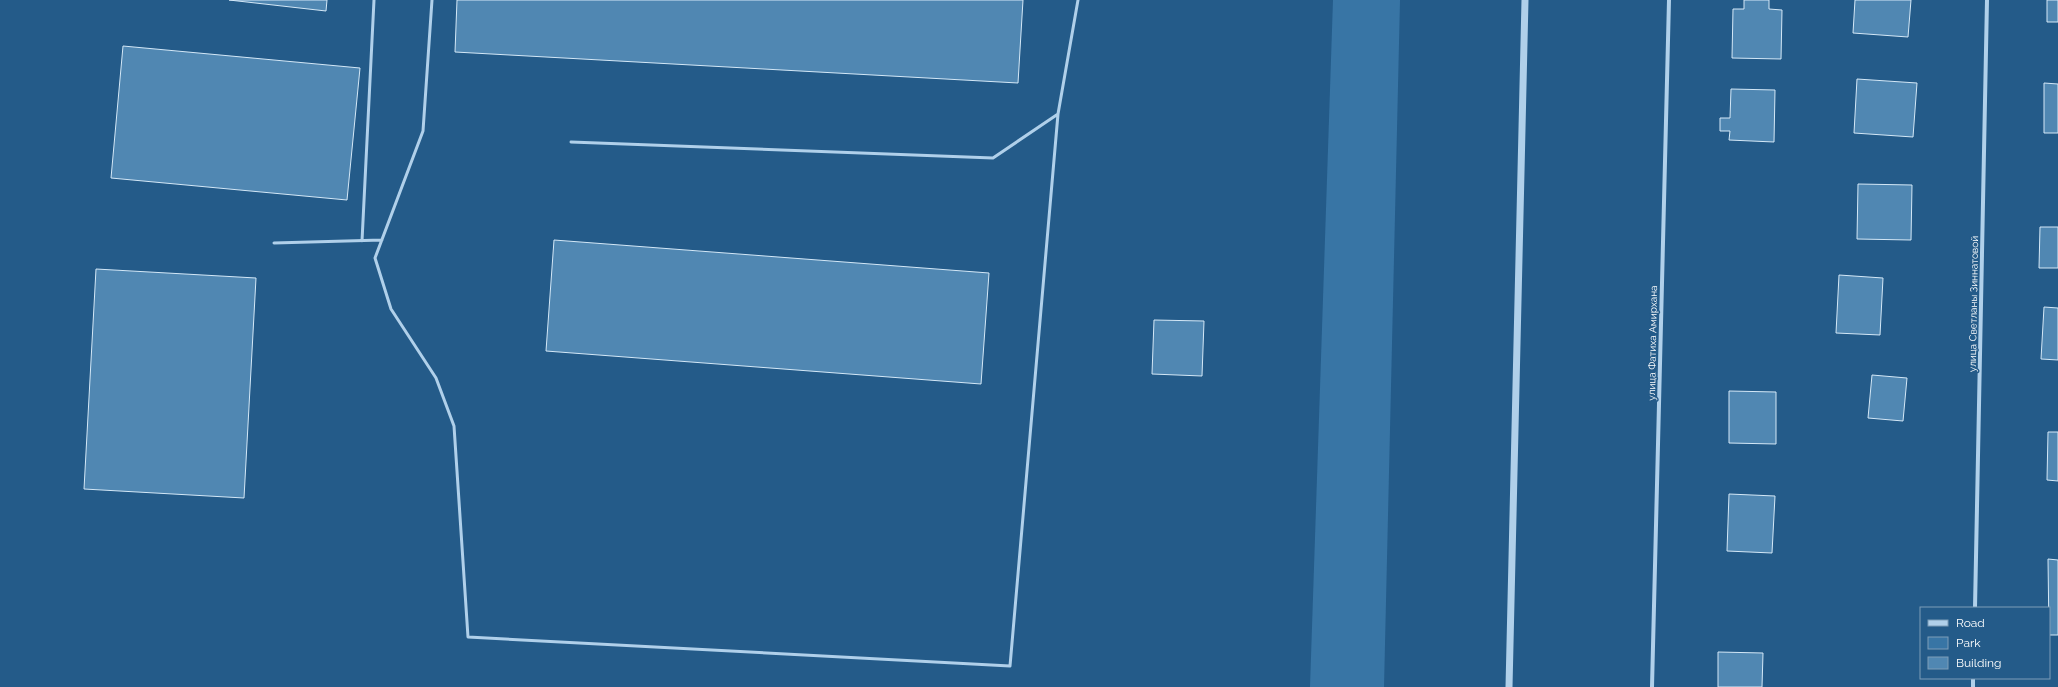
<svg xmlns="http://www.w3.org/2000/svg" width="2058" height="687" viewBox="0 0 2058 687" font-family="Raleway,sans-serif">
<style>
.green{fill:#3875a5}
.building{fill:#5087b2;stroke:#d4e8f7}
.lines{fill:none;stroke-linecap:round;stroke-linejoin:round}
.service{stroke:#b0d0ea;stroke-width:3}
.minor{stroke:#b0d0ea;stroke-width:4}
.tertiary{stroke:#b0d0ea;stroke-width:7}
.labels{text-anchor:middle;stroke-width:3;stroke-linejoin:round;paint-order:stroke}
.street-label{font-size:10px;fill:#fff;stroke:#245b89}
</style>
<rect width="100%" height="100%" fill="#245b89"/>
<path class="green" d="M 1333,0 L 1400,0 L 1384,687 L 1310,687 Z"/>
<path class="building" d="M 229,0 L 327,0 L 326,11 Z
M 457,0 L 1023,0 L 1018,83 L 455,52 Z
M 1744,0 L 1769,0 L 1769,9 L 1782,10 L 1781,59 L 1732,58 L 1733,9 L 1744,9 Z
M 1855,0 L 1911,0 L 1908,37 L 1853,33 Z
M 2047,0 L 2058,0 L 2058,22 L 2047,22 Z
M 123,46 L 360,68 L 347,200 L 111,178 Z
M 1857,79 L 1917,83 L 1913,137 L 1854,133 Z
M 2044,83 L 2058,84 L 2058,133 L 2044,133 Z
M 1731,89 L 1775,90 L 1774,142 L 1729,140 L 1730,131 L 1720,131 L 1720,118 L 1730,118 Z
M 1858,184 L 1912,185 L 1911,240 L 1857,239 Z
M 2040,227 L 2058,227 L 2058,268 L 2039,268 Z
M 554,240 L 989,273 L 981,384 L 546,351 Z
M 96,269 L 256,278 L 244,498 L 84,489 Z
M 1839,275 L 1883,278 L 1880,335 L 1836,333 Z
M 2044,307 L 2058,308 L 2058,360 L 2041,359 Z
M 1154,320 L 1204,321 L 1202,376 L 1152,374 Z
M 1872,375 L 1907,378 L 1903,421 L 1868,418 Z
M 1729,391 L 1776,392 L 1776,444 L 1729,443 Z
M 2048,432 L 2058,432 L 2058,481 L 2047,480 Z
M 1729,494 L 1775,496 L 1772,553 L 1727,551 Z
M 2048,559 L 2058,560 L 2058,635 L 2049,635 Z
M 1718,652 L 1763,653 L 1762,687 L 1718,687 Z"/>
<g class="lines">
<path class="service" d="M 432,0 L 423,131 L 375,258 L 391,309 L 436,378 L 454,426 L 468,637 L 1010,666 L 1058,114
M 571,142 L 993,158 L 1058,114 L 1078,0
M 362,241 L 374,0
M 274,243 L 382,240"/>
<path class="minor" d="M 1975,608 L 1987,0
M 1652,687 L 1669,0
M 1973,687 L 1973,678"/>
<path class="tertiary" d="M 1509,687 L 1525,0"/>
</g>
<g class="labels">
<g class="street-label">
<text transform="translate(1973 304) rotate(-89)" y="4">улица Светланы Зиннатовой</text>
<text transform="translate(1652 343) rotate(-89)" y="4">улица Фатиха Амирхана</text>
</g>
</g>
<rect x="1920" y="607" width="130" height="72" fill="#245b89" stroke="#7c9db8"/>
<rect x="1928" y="620" width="20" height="6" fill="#b0d0ea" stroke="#7c9db8"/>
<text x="1956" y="627" font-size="12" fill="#ffffff">Road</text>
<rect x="1928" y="637" width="20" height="12" fill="#3875a5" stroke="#7c9db8"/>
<text x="1956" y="647" font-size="12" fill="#ffffff">Park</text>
<rect x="1928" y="657" width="20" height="12" fill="#5087b2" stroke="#7c9db8"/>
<text x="1956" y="667" font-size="12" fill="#ffffff">Building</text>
</svg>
